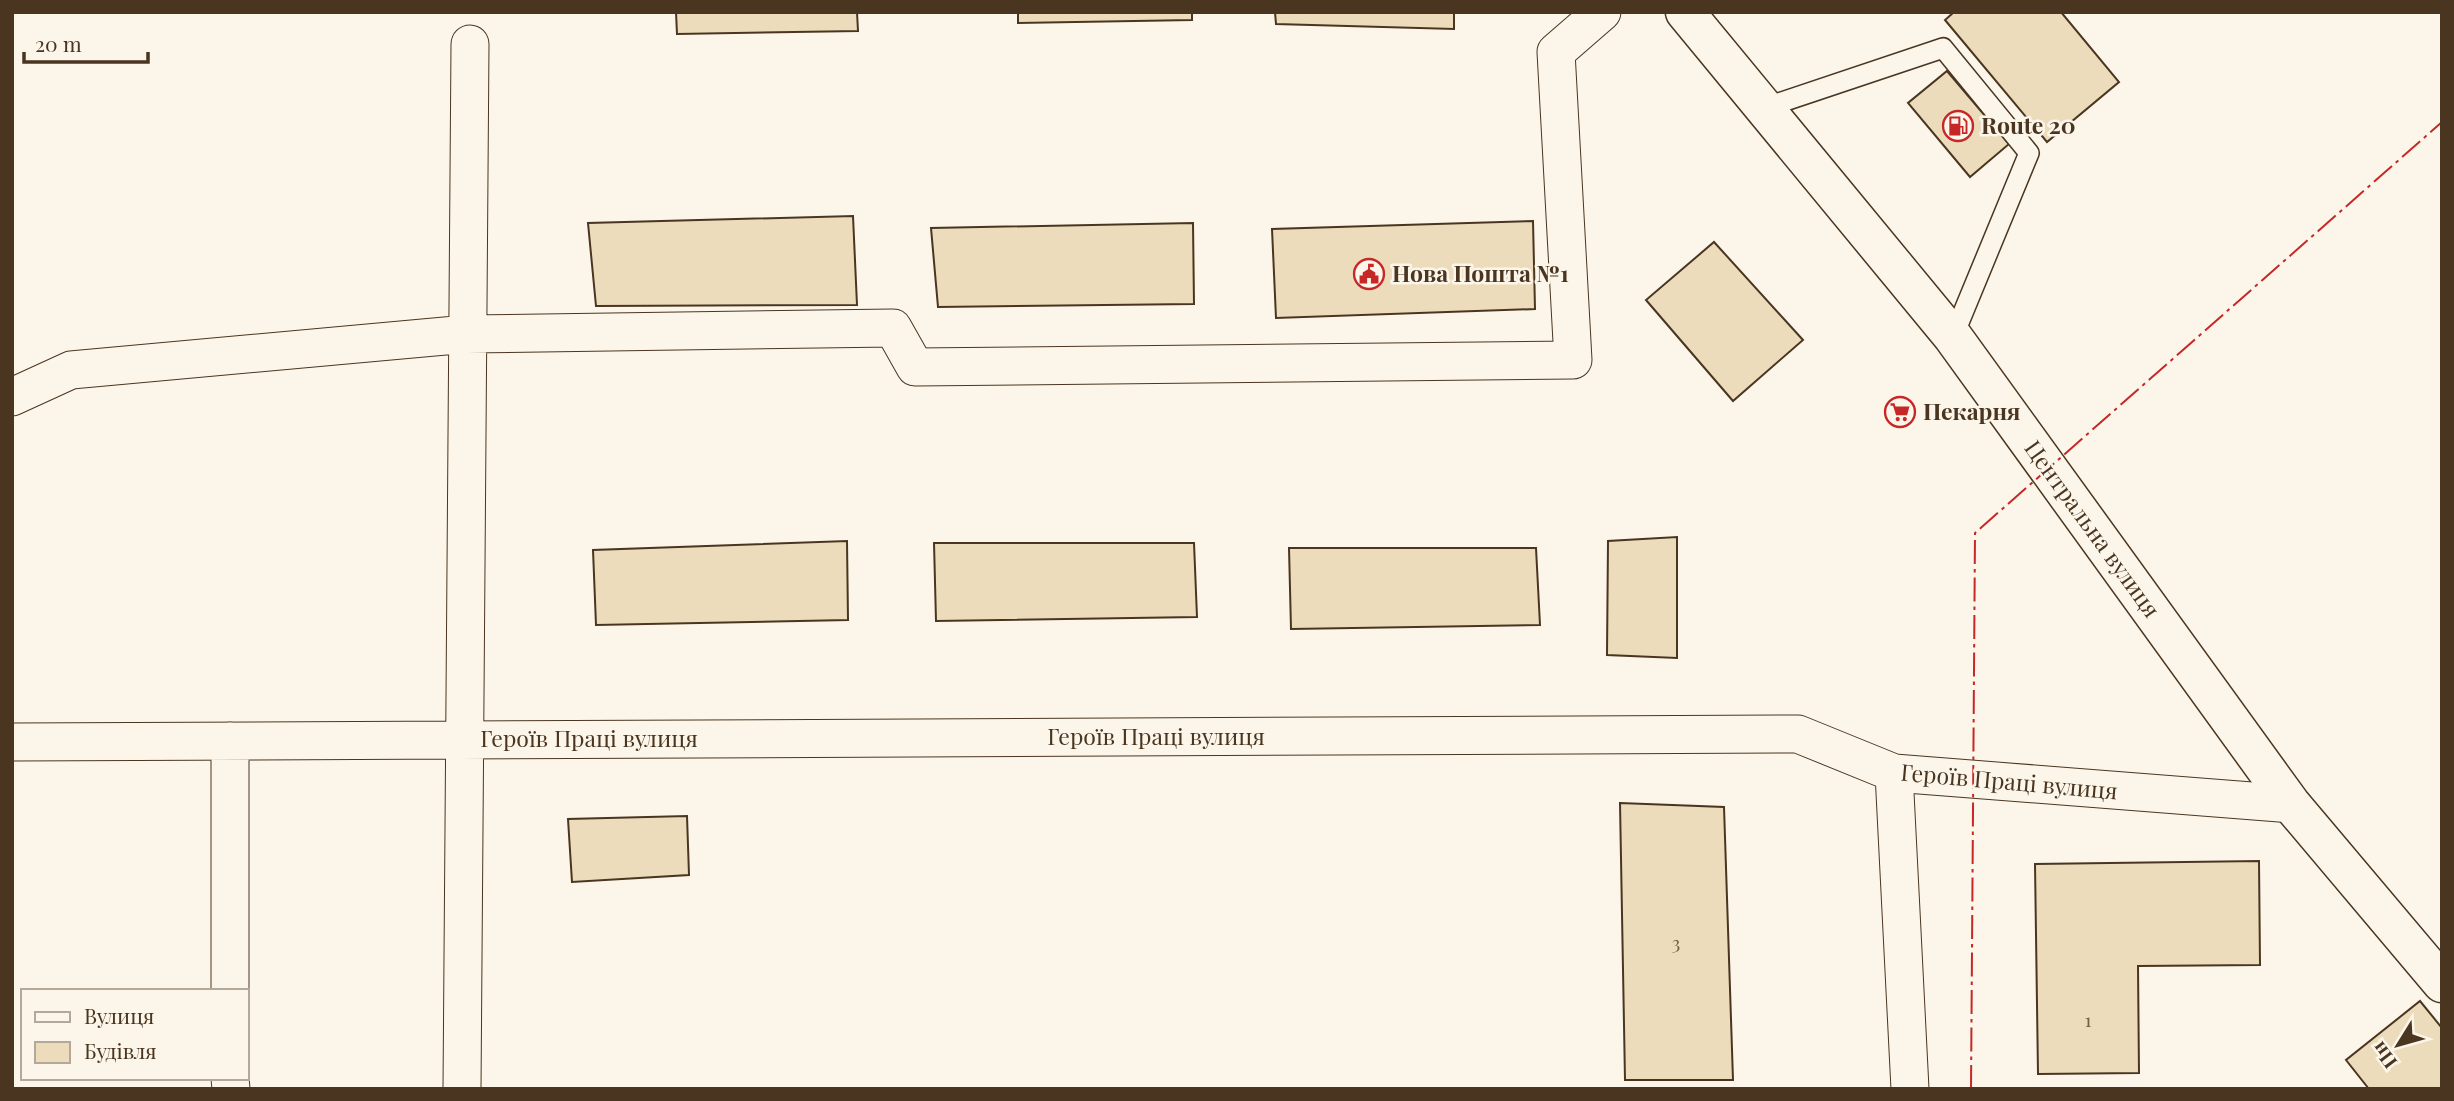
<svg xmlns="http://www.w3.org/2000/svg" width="2454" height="1101" viewBox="0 0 2454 1101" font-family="'Playfair Display',serif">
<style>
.building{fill:#ecdcbc;stroke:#4a3520;stroke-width:2}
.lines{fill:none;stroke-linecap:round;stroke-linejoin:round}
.lane-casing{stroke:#4a3520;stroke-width:22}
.street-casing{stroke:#4a3520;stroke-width:39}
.secondary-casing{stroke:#4a3520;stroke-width:41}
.lane{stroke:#fbf6e9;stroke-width:19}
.street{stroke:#fbf6e9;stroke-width:37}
.secondary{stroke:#fbf6e9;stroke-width:38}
.power{stroke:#c62828;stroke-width:2;stroke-dasharray:24 5 3.5 5;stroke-linecap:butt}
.labels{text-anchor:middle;stroke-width:5;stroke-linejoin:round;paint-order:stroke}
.number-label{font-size:19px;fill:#725f47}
.poi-label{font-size:23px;font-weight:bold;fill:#4a3520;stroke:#fbf6e9;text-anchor:start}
.street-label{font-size:23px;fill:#4a3520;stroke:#fbf6e9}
</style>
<rect width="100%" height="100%" fill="#fbf6e9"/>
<path class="building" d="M 676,12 L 857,12 L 858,31 L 677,34 Z
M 1018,12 L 1192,12 L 1192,20 L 1018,23 Z
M 1275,12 L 1454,12 L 1454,29 L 1276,24 Z
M 1954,12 L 2061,12 L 2119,82 L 2047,142 L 1945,20 Z
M 1947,71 L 2009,144 L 1970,177 L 1908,103 Z
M 853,216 L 857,305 L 596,306 L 588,223 Z
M 1533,221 L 1535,309 L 1276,318 L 1272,229 Z
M 1193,223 L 1194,304 L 938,307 L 931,228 Z
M 1714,242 L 1803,340 L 1733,401 L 1646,300 Z
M 1677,537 L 1677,658 L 1607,655 L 1608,541 Z
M 847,541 L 848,620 L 596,625 L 593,550 Z
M 934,543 L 1194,543 L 1197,617 L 936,621 Z
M 1289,548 L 1536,548 L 1540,625 L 1291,629 Z
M 1620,803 L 1724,807 L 1733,1080 L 1625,1080 Z
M 687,816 L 689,875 L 572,882 L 568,819 Z
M 2259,861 L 2260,965 L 2138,966 L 2139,1073 L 2038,1074 L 2035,864 Z
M 2420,1001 L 2442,1028 L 2442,1089 L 2369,1089 L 2346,1060 Z"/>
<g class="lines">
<g class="lane-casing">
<path id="lane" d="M 1764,108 L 1943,48 L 2029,153 L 1953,337"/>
</g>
<g class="street-casing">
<path id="street" d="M 12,397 L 71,370 L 467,334 L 893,328 L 915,367 L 1573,360 L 1556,52 L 1602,12
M 230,741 L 230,991
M 12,742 L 1798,734 L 1894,773 L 2291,804
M 1894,773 L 1910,1089
M 230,1078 L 231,1089
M 462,1089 L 470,44"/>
</g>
<g class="secondary-casing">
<path id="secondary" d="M 1685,12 L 1953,337 L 2291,804 L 2442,983"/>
</g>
<use href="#lane" class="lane"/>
<use href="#street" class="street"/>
<use href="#secondary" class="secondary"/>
<path class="power" d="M 1971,1089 L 1975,533 L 2442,122"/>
</g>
<defs>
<g id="fuel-ring" transform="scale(1.575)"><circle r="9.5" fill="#fbf6e9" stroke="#c62828" stroke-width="1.5"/><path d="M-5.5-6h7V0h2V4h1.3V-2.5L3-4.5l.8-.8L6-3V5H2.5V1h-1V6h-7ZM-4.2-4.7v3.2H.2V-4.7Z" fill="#c62828"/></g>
<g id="civic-ring" transform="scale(1.575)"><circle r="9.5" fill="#fbf6e9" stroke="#c62828" stroke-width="1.5"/><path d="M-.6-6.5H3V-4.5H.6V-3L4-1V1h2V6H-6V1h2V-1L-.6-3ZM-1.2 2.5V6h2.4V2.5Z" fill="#c62828"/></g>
<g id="supermarket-ring" transform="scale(1.575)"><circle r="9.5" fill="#fbf6e9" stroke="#c62828" stroke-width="1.5"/><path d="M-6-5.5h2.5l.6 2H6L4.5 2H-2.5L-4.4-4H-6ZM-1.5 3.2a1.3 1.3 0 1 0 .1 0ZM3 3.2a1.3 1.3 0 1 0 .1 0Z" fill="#c62828"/></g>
</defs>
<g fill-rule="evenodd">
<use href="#fuel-ring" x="1958" y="126"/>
<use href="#civic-ring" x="1369" y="274"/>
<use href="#supermarket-ring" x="1900" y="412"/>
</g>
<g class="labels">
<g class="number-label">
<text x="1676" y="950">3</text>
<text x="2088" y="1027">1</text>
</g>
<g class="poi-label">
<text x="1981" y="134">Route 20</text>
<text x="1392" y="282">Нова Пошта №1</text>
<text x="1923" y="420">Пекарня</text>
</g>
<g class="street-label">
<text transform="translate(2092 529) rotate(54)" y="8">Центральна вулиця</text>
<text x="1156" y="745">Героїв Праці вулиця</text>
<text x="589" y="747">Героїв Праці вулиця</text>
<text transform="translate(2009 782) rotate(5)" y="8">Героїв Праці вулиця</text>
</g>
</g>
<rect width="2454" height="1101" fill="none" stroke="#4a3520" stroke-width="28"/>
<rect x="21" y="989" width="228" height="91" fill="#fbf6e9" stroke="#b4a999" stroke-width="2"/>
<rect x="35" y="1012" width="35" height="10" fill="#fbf6e9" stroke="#b4a999" stroke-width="2"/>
<text x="84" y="1024" font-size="21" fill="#4a3520">Вулиця</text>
<rect x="35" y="1042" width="35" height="21" fill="#ecdcbc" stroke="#b4a999" stroke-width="2"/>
<text x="84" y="1059" font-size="21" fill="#4a3520">Будівля</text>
<g transform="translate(2398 1045) rotate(233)" stroke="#fbf6e9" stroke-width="5" paint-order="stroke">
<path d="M0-5L12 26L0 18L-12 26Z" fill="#4a3520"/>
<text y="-10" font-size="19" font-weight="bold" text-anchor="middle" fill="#4a3520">Пн</text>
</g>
<path d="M24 52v10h124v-10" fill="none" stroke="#4a3520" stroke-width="3.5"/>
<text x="35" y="52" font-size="21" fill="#4a3520" stroke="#fbf6e9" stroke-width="5" paint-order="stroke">20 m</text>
</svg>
